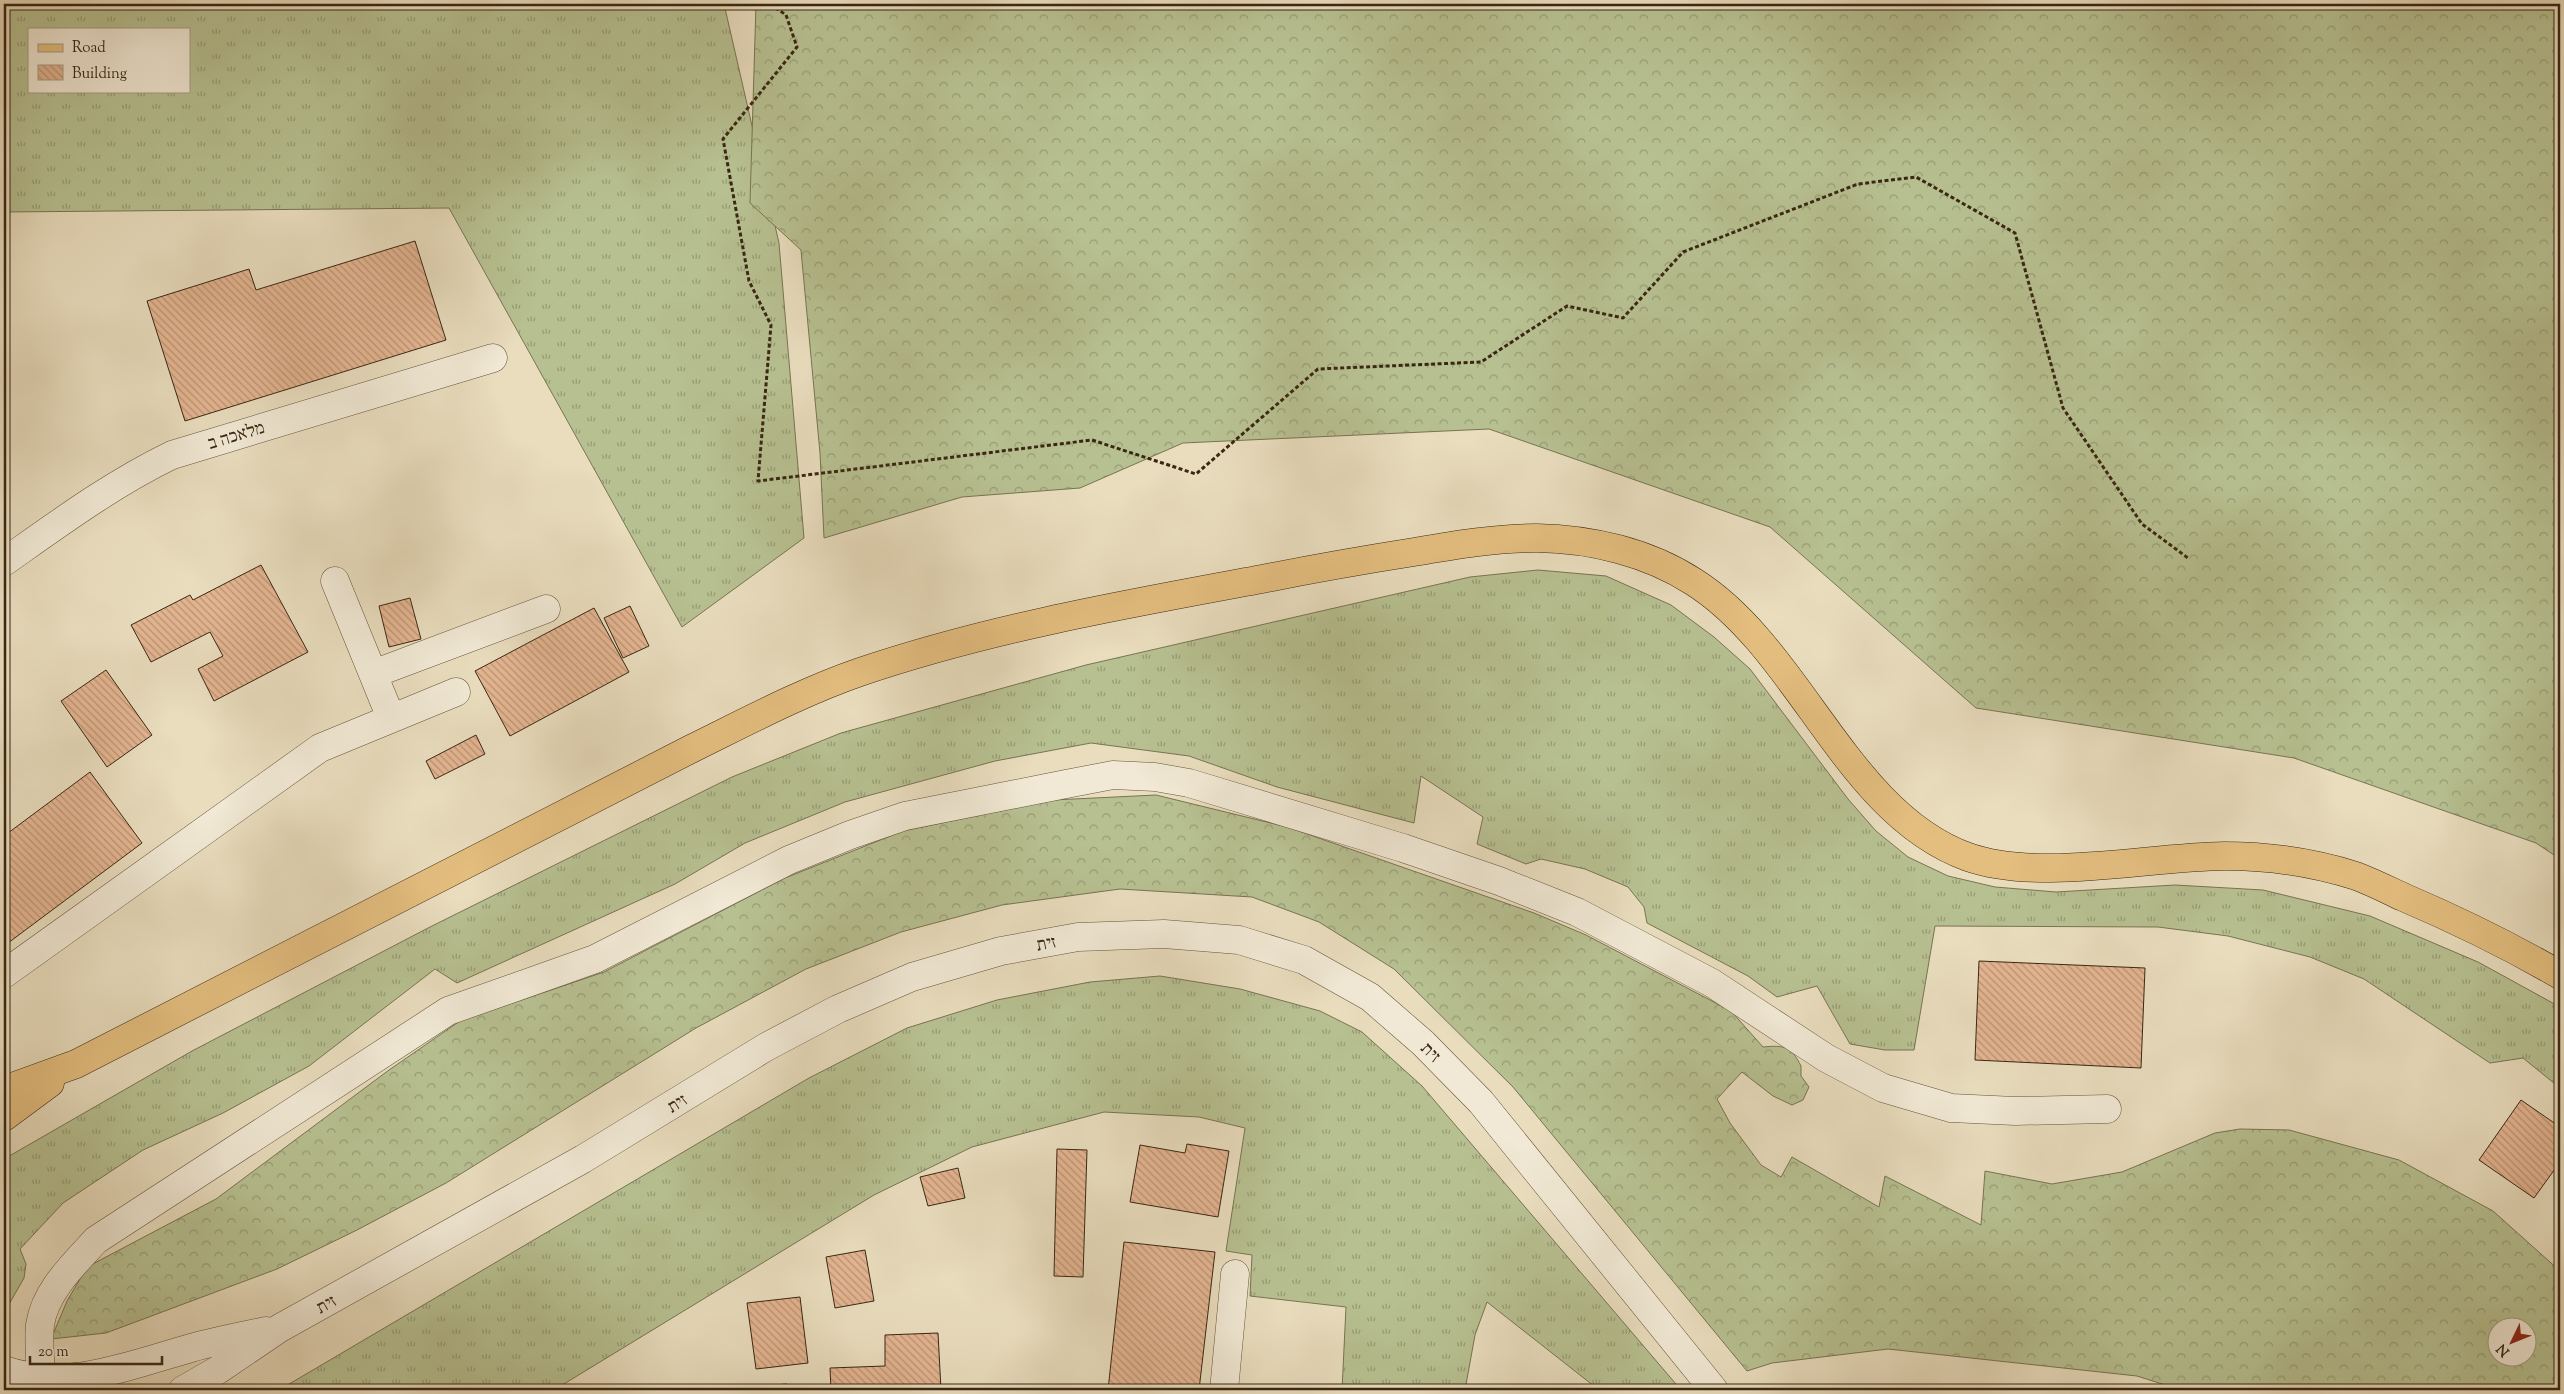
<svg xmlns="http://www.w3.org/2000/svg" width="2564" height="1394" viewBox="0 0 2564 1394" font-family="'Sorts Mill Goudy','Frank Ruhl Libre',serif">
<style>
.grass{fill:url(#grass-tufts);stroke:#787452;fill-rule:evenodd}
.forest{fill:url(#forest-crowns);stroke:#787452;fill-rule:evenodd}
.building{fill:url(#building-back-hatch);stroke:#392712}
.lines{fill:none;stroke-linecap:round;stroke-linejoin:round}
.minor-casing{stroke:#65543d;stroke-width:29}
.major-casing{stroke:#392712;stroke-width:29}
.path{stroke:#392712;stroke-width:3;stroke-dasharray:4 2.5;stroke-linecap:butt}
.minor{stroke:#f1e9d5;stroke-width:28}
.major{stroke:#e4be7f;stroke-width:28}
.labels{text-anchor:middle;stroke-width:4;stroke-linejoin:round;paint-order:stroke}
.street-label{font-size:18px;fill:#392712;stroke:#f1e9d5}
</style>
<defs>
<pattern id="grass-tufts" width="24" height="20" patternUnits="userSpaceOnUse" patternTransform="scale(1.25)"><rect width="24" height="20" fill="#b7c091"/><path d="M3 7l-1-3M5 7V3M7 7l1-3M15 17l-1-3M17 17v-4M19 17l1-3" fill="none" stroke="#969c75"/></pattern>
<pattern id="forest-crowns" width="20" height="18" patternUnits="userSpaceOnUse" patternTransform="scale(1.25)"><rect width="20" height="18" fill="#b7c091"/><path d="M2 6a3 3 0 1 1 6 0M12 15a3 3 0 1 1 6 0" fill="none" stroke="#969c75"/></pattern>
<pattern id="building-back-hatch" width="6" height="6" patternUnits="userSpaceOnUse" patternTransform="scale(1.25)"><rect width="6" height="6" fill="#e4b591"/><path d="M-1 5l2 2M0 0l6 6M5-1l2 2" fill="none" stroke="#ba9375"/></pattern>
</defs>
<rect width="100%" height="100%" fill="#e9ddbe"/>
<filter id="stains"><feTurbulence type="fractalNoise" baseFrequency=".004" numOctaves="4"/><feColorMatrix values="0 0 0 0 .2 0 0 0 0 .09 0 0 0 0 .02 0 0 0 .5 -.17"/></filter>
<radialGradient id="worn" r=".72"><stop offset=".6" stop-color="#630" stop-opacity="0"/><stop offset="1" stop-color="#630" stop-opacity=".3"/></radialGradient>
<path class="grass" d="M 4,4 L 724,4 L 779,243 L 804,538 L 682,627 L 449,208 L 4,212 ZM 29,29 L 189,29 L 189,91 L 29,91 Z
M 1538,570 L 1606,576 L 1671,605 L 1714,637 L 1750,669 L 1848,799 L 1876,831 L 1908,857 L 1948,876 L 1995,887 L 2056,892 L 2175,885 L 2263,890 L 2370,916 L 2478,962 L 2560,1007 L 2560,1088 L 2523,1058 L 2490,1063 L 2364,979 L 2310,957 L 2228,936 L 2158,927 L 1935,926 L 1914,1050 L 1885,1050 L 1850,1044 L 1817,986 L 1777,997 L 1748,976 L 1647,923 L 1644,907 L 1628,887 L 1585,869 L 1541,859 L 1526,864 L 1477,844 L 1483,817 L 1421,776 L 1414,823 L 1277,787 L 1189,756 L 1091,743 L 995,761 L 845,802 L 745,843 L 675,884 L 457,983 L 435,969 L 309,1066 L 223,1113 L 143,1150 L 63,1203 L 20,1249 L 26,1264 L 24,1278 L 4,1313 L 4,1159 L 192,1051 L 430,927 L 732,777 L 841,733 L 1086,665 L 1470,577 Z
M 1160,976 L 1240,989 L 1320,1011 L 1362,1032 L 1422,1086 L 1681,1390 L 1599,1390 L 1487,1302 L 1475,1335 L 1465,1390 L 1342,1390 L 1346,1307 L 1250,1296 L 1252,1255 L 1226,1251 L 1245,1128 L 1199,1117 L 1104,1112 L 972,1147 L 874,1195 L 554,1390 L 279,1390 L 809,1078 L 907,1028 L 997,1000 L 1090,982 Z"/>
<path class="forest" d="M 756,4 L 2560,4 L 2560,859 L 2536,843 L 2294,758 L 1976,708 L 1770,527 L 1489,429 L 1183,443 L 1080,488 L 962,497 L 824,538 L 820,453 L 801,250 L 750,203 Z
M 1156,795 L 1287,827 L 1534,913 L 1586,935 L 1731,1011 L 1763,1047 C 1784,1045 1791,1046 1801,1066 L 1801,1076 L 1809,1087 L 1803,1100 L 1792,1105 L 1773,1096 L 1742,1072 L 1717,1099 L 1730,1123 L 1761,1165 L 1781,1177 L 1792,1157 L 1879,1207 L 1885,1176 L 1981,1225 L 1985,1171 L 2052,1184 L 2122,1172 L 2215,1133 L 2240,1129 L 2289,1130 L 2399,1160 L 2493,1211 L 2560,1271 L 2560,1390 L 2181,1390 L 2137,1376 L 1888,1349 L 1772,1363 L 1747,1371 L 1513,1087 L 1394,969 L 1319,922 L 1252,897 L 1120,889 L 1002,905 L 901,932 L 806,969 L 696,1028 L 446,1183 L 357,1230 L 277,1269 L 106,1333 L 51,1339 L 67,1301 L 87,1267 L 216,1199 L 389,1070 L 460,1021 L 604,972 L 785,878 L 903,831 L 1053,800 ZM 2496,1326 L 2526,1326 L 2526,1356 L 2496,1356 Z"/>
<path class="building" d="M 415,241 L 446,340 L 185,421 L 147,301 L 249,269 L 256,290 Z
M 261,565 L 308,652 L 214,701 L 198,669 L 223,656 L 210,632 L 151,662 L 131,625 L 190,595 L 193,600 Z
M 410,598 L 421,639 L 389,647 L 379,606 Z
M 630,606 L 649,646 L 623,658 L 604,618 Z
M 594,608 L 629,672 L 510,736 L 475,671 Z
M 106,670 L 152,735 L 107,767 L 61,701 Z
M 476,735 L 485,754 L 435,779 L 426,761 Z
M 90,772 L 142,843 L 4,946 L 4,836 Z
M 1979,961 L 2145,968 L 2141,1068 L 1975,1060 Z
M 2521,1100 L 2560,1127 L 2560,1162 L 2534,1198 L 2479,1160 Z
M 1187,1144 L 1229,1151 L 1218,1217 L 1130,1202 L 1140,1145 L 1185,1153 Z
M 1057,1149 L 1087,1150 L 1083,1277 L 1054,1276 Z
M 958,1168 L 965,1198 L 928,1206 L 920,1177 Z
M 1124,1242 L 1215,1252 L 1199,1390 L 1108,1390 Z
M 865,1250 L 874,1301 L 835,1308 L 826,1257 Z
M 800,1297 L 808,1363 L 756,1369 L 747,1303 Z
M 938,1333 L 941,1390 L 831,1390 L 830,1368 L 885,1366 L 885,1335 Z
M 787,1384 L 788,1390 L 704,1390 Z"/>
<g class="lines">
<g class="minor-casing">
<path id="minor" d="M 4,562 C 58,524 112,484 172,455 L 493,358
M 335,581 L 391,718
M 373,674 L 546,609
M 4,974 L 320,748 L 456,692
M 4,1370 C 65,1392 131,1365 191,1348 C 216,1341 241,1336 266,1331
M 42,1390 C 41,1374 38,1340 40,1325 C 45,1291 74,1264 96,1240 L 448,1011 L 595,959 L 789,860 L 850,835 L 905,816 L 1066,784 L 1113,775 L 1155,777 L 1189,783 L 1403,848 L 1499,881 L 1577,912 L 1712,983 L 1826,1058 L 1883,1088 L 1951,1108 L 2015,1111 L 2107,1109
M 183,1390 L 218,1370 L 280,1328 L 583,1159 L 766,1047 L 838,1009 L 912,977 L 1001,951 L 1078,937 L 1164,934 L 1239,940 L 1304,960 L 1370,997 L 1423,1043 L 1481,1102 L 1714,1390
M 1224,1390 L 1235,1274"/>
</g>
<g class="major-casing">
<path id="major" d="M 4,1090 L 76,1064 L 691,749 C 746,722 802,692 860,672 C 990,628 1127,604 1262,579 C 1312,569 1363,560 1414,552 C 1455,545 1496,538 1537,538 C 1591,539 1648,552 1694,582 C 1801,650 1846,813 1968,857 C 2039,882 2147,857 2224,856 C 2267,856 2315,863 2356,876 C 2372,882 2388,890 2403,897 C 2457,920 2510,946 2560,975
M 4,1117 L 50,1083"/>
</g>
<path class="path" d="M 770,4 L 786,15 L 797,47 L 723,139 L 749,281 L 771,325 L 758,481 L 1092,440 L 1196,474 L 1318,369 L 1481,362 L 1567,306 L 1623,318 L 1683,252 L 1858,184 L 1916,177 L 2015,233 L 2063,408 L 2142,524 L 2188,558"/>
<use href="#minor" class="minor"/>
<use href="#major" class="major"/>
</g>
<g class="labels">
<g class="street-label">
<text transform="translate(236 435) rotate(-17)" y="6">מלאכה ב</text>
<text transform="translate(1046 943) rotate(-11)" y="6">זית</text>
<text transform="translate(1431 1052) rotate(45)" y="6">זית</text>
<text transform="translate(677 1103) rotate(-31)" y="6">זית</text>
<text transform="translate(326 1304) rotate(-29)" y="6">זית</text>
</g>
</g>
<rect width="2564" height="1394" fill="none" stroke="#e9ddbe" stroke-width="20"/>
<rect x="5" y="5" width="2554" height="1384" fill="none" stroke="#392712" stroke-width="2.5"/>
<rect x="10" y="10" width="2544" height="1374" fill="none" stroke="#392712"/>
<rect x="28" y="28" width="162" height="65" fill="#f1e9d5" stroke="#a79b87"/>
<rect x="38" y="44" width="25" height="8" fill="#e4be7f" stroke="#a79b87"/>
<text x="72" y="52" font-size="15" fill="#392712">Road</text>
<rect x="38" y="65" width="25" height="15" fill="url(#building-back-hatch)" stroke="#a79b87"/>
<text x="72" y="78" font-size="15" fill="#392712">Building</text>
<g transform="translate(2512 1342) rotate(227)"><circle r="24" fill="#f1e9d5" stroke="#a79b87"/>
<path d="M0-4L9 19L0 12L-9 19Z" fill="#8f2418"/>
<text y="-8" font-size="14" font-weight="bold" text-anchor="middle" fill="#392712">N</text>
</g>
<path d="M30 1356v8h132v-8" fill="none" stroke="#392712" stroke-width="2.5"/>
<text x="38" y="1356" font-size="15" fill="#392712" stroke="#f1e9d5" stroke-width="4" paint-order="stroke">20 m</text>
<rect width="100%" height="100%" filter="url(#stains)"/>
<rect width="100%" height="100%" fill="url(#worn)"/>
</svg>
